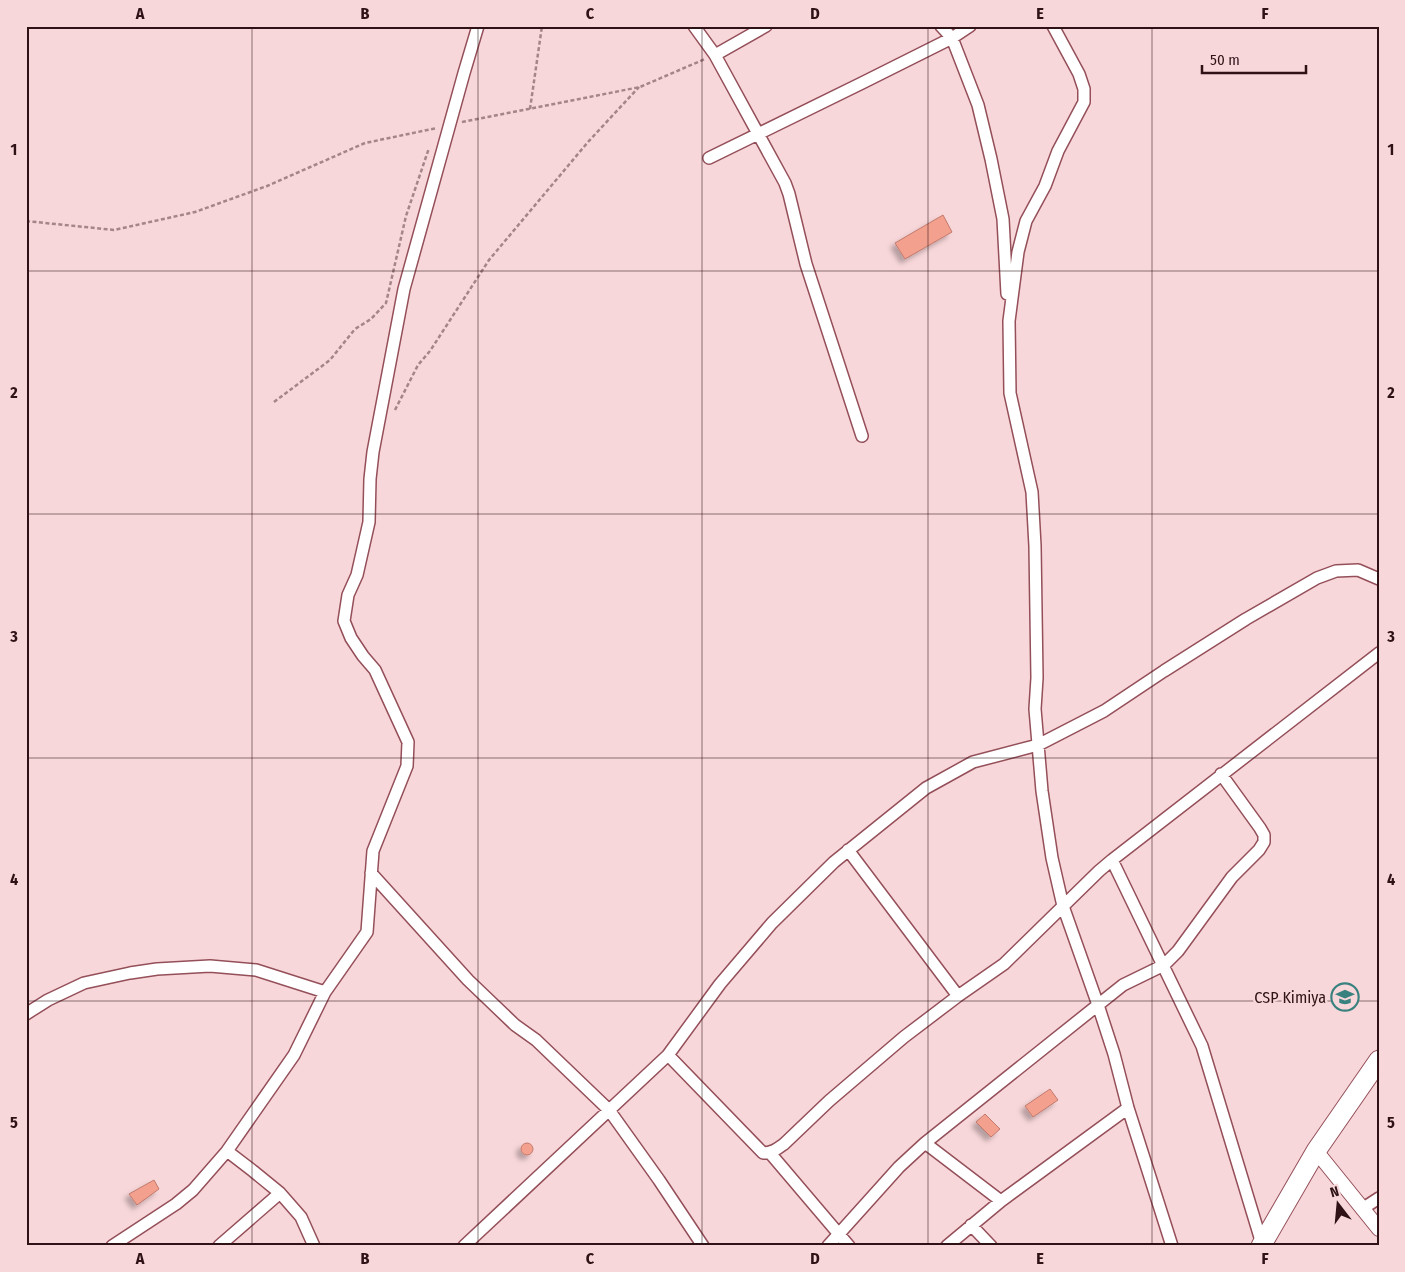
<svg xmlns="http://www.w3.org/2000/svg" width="1405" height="1272" viewBox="0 0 1405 1272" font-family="'Fira Sans Condensed',sans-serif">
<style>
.building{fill:#f4a08f;stroke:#c17a6c;filter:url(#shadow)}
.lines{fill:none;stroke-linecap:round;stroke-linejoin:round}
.minor-casing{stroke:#944f59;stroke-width:14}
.tertiary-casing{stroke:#944f59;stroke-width:16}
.trunk-casing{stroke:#944f59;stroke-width:21}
.path{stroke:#a48588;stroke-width:2.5;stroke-dasharray:4 2.5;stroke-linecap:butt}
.minor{stroke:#fff;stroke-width:11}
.tertiary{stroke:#fff;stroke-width:14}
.trunk{stroke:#fff;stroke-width:19}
.grid{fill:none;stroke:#2e1216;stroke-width:1;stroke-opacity:0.55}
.labels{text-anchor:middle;stroke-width:4.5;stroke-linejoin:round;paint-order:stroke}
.poi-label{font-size:16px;fill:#2e1216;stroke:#f8d7da;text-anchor:end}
.neatline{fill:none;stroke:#2e1216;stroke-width:2}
.grid-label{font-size:16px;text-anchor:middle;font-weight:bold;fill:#2e1216}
</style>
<defs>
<filter id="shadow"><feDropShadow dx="-4.5" dy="4.5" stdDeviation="2.5" flood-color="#0004"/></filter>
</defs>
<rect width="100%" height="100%" fill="#f8d7da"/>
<path class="building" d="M 943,215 L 952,232 L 905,259 L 895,243 Z
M 1050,1089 L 1058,1100 L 1033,1117 L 1025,1106 Z
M 985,1114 L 1000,1129 L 991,1137 L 976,1122 Z
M521 1149a6 6 0 1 1 12 0a6 6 0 1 1-12 0Z
M 154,1180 L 159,1189 L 137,1205 L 129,1194 Z"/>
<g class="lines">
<g class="minor-casing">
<path id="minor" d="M 694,26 L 715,55 L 785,183 L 789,194 L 806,264 L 862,436
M 941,26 L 952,38 L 978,105 L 991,159 L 1003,219 L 1007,294
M 1053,26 L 1079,74 L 1084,89 L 1084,102 L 1058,151 L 1045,186 L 1026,221 L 1018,252 L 1009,321 L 1010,393 L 1032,492 L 1035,546 L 1037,678 L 1035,709 L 1042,791 L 1052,858 L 1063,906 L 1098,1005 L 1114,1054 L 1128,1108 L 1172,1246
M 715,55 L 766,26
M 709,158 L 862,83 L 952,38 L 970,26
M 1379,579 L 1358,570 L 1336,571 L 1317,578 L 1246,619 L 1164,671 L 1104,711 L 1038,745 L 973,762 L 926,788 L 834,862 L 772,923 L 720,984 L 668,1055 L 763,1153 C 772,1153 777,1149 784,1144 L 829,1101 L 904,1037 L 958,996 L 1004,964 L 1099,871 L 1112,860 L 1379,653
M 848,850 L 958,996
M 1112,860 L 1202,1046 L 1262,1244
M 371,873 L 468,980 L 515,1025 L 536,1040 L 609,1110 L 659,1180 L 703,1246
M 26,1014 L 48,1000 L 84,983 L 130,973 L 157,969 L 210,966 L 256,970 L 325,992
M 925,1143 L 1001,1201
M 227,1151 L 253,1171 L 280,1193 L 301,1217 L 314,1246
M 770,1153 L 849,1246
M 1362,1209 L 1379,1198
M 971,1225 L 991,1246
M 112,1246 L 176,1204 L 193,1190 L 227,1151 L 294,1055 L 325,992 L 367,932 L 373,851 L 407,766 L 408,742 L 375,670 L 363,656 L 351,638 L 344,621 L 348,595 L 357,575 L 369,522 L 370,479 L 373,452 L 404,289 L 464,73 L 478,26
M 219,1246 L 280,1193
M 464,1246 L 668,1055
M 828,1246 L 899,1167 L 925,1143 L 1123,985 L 1164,965 L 1178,951 L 1232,877 L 1259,850 L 1264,842 L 1264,835 L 1260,828 L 1221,774
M 947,1246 L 1001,1201 L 1128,1108"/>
</g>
<g class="tertiary-casing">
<path id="tertiary" d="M 1316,1151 L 1379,1229"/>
</g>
<g class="trunk-casing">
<path id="trunk" d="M 1261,1246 L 1316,1151 L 1379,1060"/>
</g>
<path class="path" d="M 530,109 L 542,26
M 462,122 L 640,87 L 705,59
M 26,221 L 114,230 L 195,212 L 267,186 L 365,143 L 437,128
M 274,402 L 330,360 L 355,329 L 371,319 L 386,303 L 406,216 L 429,148
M 395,410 L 418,365 L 430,351 L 489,260 L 588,142 L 639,87"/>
<use href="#minor" class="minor"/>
<use href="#tertiary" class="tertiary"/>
<use href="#trunk" class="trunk"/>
</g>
<path class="grid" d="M 252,26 L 252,1246M 478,26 L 478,1246M 702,26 L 702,1246M 928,26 L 928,1246M 1152,26 L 1152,1246M 26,271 L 1379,271M 26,514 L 1379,514M 26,758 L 1379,758M 26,1001 L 1379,1001"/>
<defs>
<g id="school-ring" transform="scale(1.4375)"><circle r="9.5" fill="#f8d7da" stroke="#38817e" stroke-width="1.5"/><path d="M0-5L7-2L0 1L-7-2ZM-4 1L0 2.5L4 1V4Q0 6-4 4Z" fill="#38817e"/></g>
</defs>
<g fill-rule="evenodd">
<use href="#school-ring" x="1345" y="997"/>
</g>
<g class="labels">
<g class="poi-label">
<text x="1326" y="1003">CSP Kimiya</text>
</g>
</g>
<rect width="1405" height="1272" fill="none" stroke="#f8d7da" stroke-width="55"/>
<g transform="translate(1338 1204) rotate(344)" stroke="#f8d7da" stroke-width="4" paint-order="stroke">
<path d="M0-4L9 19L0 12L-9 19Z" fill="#2e1216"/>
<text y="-8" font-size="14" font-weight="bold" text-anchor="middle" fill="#2e1216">N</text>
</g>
<path d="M1202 65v8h104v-8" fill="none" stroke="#2e1216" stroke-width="2.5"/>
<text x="1210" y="65" font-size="15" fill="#2e1216" stroke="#f8d7da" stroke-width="4" paint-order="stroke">50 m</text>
<rect x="28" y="28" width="1350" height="1216" class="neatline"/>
<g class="grid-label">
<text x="140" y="19">A</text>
<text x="365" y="19">B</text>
<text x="590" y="19">C</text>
<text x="815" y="19">D</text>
<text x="1040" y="19">E</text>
<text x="1265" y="19">F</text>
<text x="14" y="155">1</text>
<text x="1391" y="155">1</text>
<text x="14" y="398">2</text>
<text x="1391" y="398">2</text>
<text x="14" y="642">3</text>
<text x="1391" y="642">3</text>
<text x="14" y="885">4</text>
<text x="1391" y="885">4</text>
<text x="14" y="1128">5</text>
<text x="1391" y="1128">5</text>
<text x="140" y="1264">A</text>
<text x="365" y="1264">B</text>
<text x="590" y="1264">C</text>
<text x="815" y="1264">D</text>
<text x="1040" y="1264">E</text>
<text x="1265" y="1264">F</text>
</g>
</svg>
